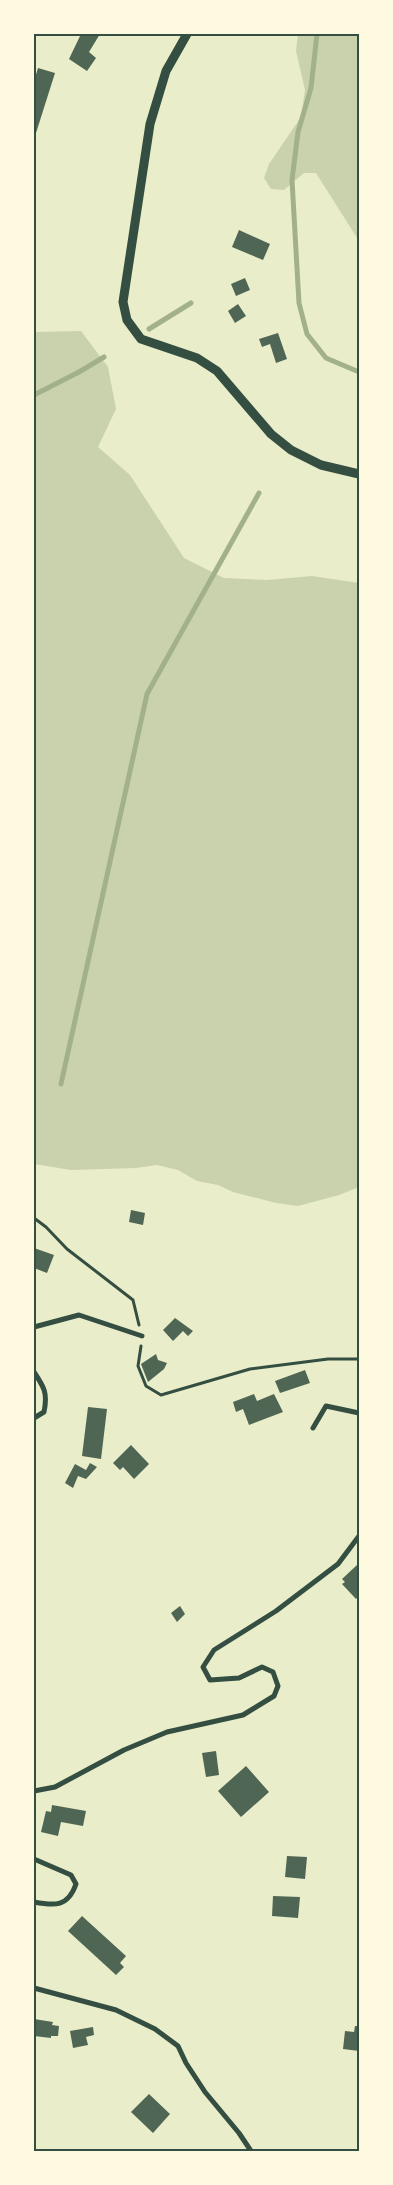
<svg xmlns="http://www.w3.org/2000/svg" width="393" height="2185" viewBox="0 0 393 2185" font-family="Spectral,serif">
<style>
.green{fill:#cad2ad}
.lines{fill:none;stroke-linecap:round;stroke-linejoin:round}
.stream{stroke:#a3b18a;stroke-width:5}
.building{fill:#4f6655}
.path{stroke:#344e41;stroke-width:3}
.minor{stroke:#344e41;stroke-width:5}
.tertiary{stroke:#344e41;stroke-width:9}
.neatline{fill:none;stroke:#344e41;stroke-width:2}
</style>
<rect width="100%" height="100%" fill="#e9edc9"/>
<path class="green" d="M 298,34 L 359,34 L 359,241 L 316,173 L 304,173 L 284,190 L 271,189 L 264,178 L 269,164 L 301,117 L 305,90 L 296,51 Z
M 81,331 L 108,367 L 116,409 L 98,447 L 130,475 L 184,558 L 224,578 L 267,580 L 312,576 L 359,583 L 359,1187 L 339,1195 L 298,1206 L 276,1203 L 233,1192 L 218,1185 L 197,1181 L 178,1170 L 157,1165 L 136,1168 L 71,1170 L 34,1164 L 34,332 Z"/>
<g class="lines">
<path class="stream" d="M 317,34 L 311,88 L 298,132 L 292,180 L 299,303 L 307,334 L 326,358 L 359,372
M 149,329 L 191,303
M 34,395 L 79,372 L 104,357
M 61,1084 L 147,694 L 259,493"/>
</g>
<path class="building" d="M 81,34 L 100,34 L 89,52 L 96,58 L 87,71 L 69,59 Z
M 38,68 L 55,73 L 36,133 L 34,132 L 34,81 Z
M 239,230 L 270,244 L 263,260 L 232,247 Z
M 245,278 L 250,290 L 236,296 L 231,284 Z
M 238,304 L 246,316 L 235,323 L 228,311 Z
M 278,333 L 287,359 L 276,363 L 270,344 L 262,347 L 259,339 Z
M 131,1210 L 145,1213 L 143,1225 L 129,1222 Z
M 34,1248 L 54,1255 L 47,1273 L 34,1268 Z
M 175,1318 L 193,1331 L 188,1336 L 183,1331 L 173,1341 L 163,1330 Z
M 156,1354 L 158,1360 L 167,1363 L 164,1369 L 148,1382 L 141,1364 Z
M 305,1370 L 310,1383 L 280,1393 L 275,1381 Z
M 254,1394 L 257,1401 L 274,1394 L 283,1412 L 249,1425 L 243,1409 L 236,1412 L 233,1402 Z
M 88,1407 L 107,1409 L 101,1459 L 82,1456 Z
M 131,1445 L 149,1464 L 134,1479 L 123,1467 L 120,1470 L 113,1463 Z
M 90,1463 L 97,1467 L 86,1479 L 78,1476 L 73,1488 L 65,1483 L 75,1464 L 86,1470 Z
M 357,1565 L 359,1568 L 359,1596 L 356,1599 L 342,1584 L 345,1582 L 342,1579 Z
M 180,1606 L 185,1614 L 177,1622 L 171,1613 Z
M 216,1751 L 219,1775 L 206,1777 L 202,1753 Z
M 246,1766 L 269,1792 L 241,1817 L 218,1791 Z
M 52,1805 L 86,1811 L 83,1826 L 61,1822 L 58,1836 L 41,1832 L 46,1811 L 51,1812 Z
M 287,1856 L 307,1857 L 305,1879 L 285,1877 Z
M 273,1896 L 300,1897 L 298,1918 L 272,1916 Z
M 82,1916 L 126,1956 L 120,1963 L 124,1967 L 116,1975 L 68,1931 Z
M 34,2019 L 53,2022 L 52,2025 L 59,2026 L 58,2036 L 51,2036 L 51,2038 L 34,2036 Z
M 355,2026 L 359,2026 L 359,2051 L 343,2049 L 345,2031 L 354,2032 Z
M 93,2027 L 94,2035 L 86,2037 L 88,2045 L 73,2048 L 70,2031 Z
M 149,2094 L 170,2114 L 153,2133 L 131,2112 Z"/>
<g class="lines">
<path class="path" d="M 34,1218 L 46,1227 L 67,1249 L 133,1300 L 139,1325
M 141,1346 L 138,1366 L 146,1386 L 161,1395 L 250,1369 L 328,1359 L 359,1359"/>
<path class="minor" d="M 34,1327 L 79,1315 L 142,1336
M 34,1372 C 44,1387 48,1393 44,1412 L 34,1418
M 313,1428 L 326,1406 L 359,1413
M 34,1791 L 55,1787 L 124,1750 L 167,1732 L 243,1715 L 274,1696 L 278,1686 L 273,1672 L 262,1667 L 239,1678 L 210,1680 L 203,1667 L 214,1650 L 276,1611 L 338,1564 L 359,1536
M 34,1859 L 71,1875 L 76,1884 C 68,1907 55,1906 34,1902
M 34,1988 L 116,2010 L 155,2029 L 178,2046 L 186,2063 L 205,2092 L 239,2133 L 251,2151"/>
<path class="tertiary" d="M 187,34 L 166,71 L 150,124 L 123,302 L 127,320 L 141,339 L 197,358 L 217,371 L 271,434 L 291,450 L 321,465 L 359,474"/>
</g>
<rect width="393" height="2185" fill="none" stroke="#fefae0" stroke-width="70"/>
<rect x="35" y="35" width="323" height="2115" class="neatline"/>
</svg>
